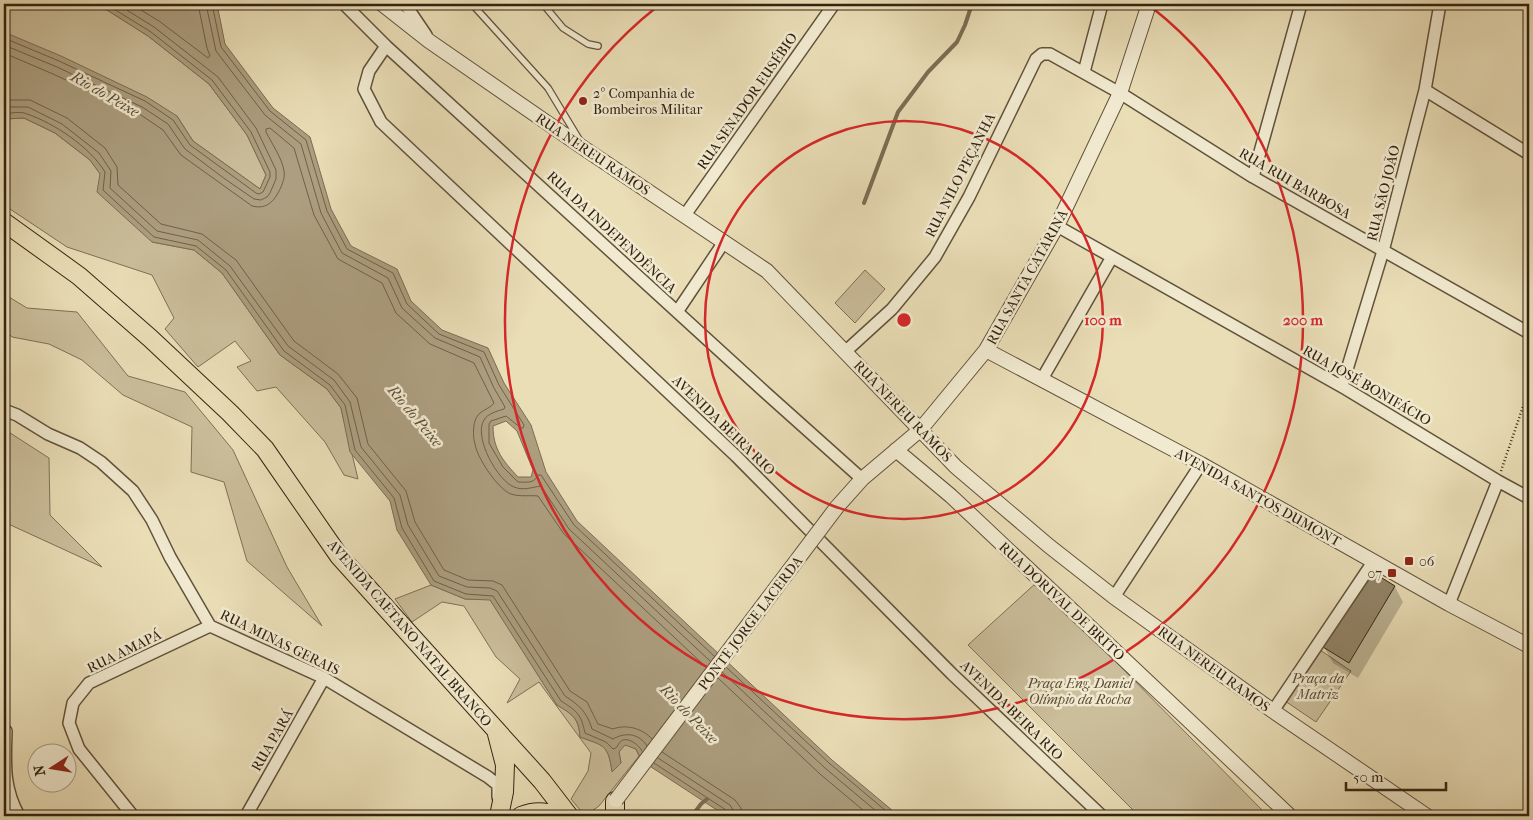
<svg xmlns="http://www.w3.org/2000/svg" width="1533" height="820" viewBox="0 0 1533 820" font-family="'IM FELL French Canon',serif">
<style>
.green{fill:#cbbe9b;stroke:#7f7056}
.water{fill:#ac9e7f;stroke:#7c6d53;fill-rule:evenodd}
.shadow{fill:#0003}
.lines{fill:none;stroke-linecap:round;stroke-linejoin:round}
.shore{stroke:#706048;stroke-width:1}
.stream{stroke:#7c6d53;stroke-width:4}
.building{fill:#928468;stroke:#332312}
.service-casing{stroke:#61523b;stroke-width:8}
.minor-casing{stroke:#61523b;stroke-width:14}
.tertiary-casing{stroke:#61523b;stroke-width:16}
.primary-casing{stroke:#332312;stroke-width:20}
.path{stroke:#332312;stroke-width:2.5;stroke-dasharray:1 2.5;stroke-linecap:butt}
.service{stroke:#f1ead0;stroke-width:5.5}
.minor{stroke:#f1ead0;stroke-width:11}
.tertiary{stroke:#f1ead0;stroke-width:14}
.primary{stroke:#eadeb7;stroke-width:18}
.tertiary-bridge-casing{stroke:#61523b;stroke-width:16;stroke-linecap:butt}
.tertiary-bridge{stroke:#f1ead0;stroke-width:14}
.ring{fill:none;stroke:#d62828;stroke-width:2.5}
.poi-dot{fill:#8f2418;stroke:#f1ead0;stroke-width:2}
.labels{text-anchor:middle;stroke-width:5;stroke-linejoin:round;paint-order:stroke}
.poi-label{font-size:14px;fill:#332312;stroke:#f1ead0;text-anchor:start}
.street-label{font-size:14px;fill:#332312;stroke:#f1ead0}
.park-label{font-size:14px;font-style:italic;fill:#594a34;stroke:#f1ead0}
.water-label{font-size:15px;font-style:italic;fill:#5d4e38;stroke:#f1ead0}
.centre{fill:#d62828;stroke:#f1ead0;stroke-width:2.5}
.ring-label{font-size:15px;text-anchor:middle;font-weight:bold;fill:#d62828;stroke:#f1ead0;stroke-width:5;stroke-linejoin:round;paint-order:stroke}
</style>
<rect width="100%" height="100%" fill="#eadeb7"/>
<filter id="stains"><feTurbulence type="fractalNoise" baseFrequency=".004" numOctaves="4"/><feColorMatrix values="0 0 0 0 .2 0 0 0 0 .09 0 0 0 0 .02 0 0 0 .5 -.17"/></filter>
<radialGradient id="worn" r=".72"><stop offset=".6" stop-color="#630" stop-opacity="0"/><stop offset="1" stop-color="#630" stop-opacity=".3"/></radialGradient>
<path class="green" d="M 4,4 L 88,4 L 107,10 L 148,36 L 209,84 L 247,135 L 266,175 L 260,189 L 193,141 L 177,116 L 4,32 Z
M 24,118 L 55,133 L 90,160 L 152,242 L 194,250 L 222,273 L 280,355 L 327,389 L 341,408 L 358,479 L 344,475 L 325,442 L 276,387 L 257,391 L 237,367 L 251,361 L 235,341 L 198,367 L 165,329 L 174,318 L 152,275 L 67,247 L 4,205 L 4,119 Z
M 865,270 L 885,289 L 855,323 L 835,303 Z
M 4,294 L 27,308 L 77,312 L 128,376 L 185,392 L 233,450 L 287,567 L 322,626 L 247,561 L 224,482 L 191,472 L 192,427 L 123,395 L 82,360 L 49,344 L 12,337 L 4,329 Z
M 4,429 L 49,458 L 50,515 L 102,567 L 4,522 Z
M 1037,582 L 1268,816 L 1139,816 L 968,645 Z
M 431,585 L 465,599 L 490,599 L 557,705 C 572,714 579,718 580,737 C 604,746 608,744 612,771 L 621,763 L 619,752 L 624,744 L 636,749 L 639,756 L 599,806 L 585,816 L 571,799 L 588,771 L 591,753 L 539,682 L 507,703 L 520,679 L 496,657 L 464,606 L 442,602 L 412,622 L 395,599 Z
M 1320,650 L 1351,671 L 1316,722 L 1285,701 Z"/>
<path class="water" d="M 88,4 L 217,4 L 225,44 L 273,108 L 310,137 L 331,209 L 351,246 L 397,269 L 411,301 L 442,330 L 488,348 L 504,383 L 531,425 L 546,472 L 577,521 L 832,760 L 899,816 L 726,816 L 642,761 L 636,749 L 625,745 L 619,752 L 621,763 L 612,772 C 608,744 604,746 580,737 C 579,718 572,714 557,705 L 490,600 L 465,599 L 431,585 L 397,530 L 390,501 L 350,452 L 341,408 L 327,389 L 280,355 L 222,273 L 194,250 L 152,242 L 97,192 L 100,174 L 90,160 L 55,133 L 24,118 L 4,119 L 4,32 L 61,56 L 147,97 L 177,116 L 193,141 L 260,189 L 266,175 L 247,135 L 209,84 L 148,36 L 107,10 ZM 506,421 L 517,431 L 533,470 L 531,477 L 518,477 C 503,461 493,449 493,426 Z"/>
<path class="shadow" d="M 1395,587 L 1403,602 L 1358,678 L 1333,663 L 1324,647 Z"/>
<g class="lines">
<path class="shore" d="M 131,4 L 159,21 L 208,58 L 210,56 L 207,48 L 198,4
M 206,4 L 216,51 L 265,115 L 301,144 L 321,213 L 342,253 L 388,278 L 402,308 L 435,338 L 480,357 L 494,388 L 505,407 L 504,409 C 497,411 487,414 484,420 C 473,437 498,481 514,487 C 523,491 533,487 541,486 L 569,529 L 710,661
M 212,4 L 221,47 L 270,111 L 306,140 L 327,211 L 347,249 L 393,273 L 407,304 L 439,334 L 484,352 L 499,385 L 524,425 L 523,428 L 521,428 L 506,416 L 491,421 L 489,424 L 489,443 L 503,467 L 518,482 C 527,482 534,484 538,475 L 541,475 L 574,525 L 714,656
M 4,38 L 59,61 L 145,101 L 173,120 L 190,145 L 256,193 L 259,194 L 263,192 L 270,177 L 270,172 L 251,132 L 212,80 L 151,32 L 109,6 L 103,4
M 4,45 L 57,67 L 142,107 L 168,124 L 185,149 L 225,179 L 254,199 L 261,200 L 267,197 L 270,193 L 276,179 L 276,170 L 256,128 L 218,77 L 154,27 L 117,4
M 4,53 L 53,74 L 138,113 L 163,130 L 181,155 L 252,206 C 268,210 275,200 281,187 C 283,182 285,177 284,171 C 282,158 272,144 266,132 L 266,129 L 270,128 L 294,148 L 314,215 L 338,259 L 382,283 L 396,313 L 430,344 L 474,363 L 494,403 C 489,410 478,410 475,421 C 473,427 473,438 475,444 C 477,458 498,489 511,494 C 520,497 530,495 538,496 L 564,534 L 706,667
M 4,100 L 30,100 L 67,118 L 105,148 L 117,167 L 118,185 L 161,224 L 202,234 L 236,260 L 294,341 L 338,374 L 357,398 L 368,444 L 406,491 L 415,522 L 444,570 L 468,580 L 493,581 L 502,585 L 570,691 L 587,702 L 598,724 L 613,729 C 626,724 642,728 652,739
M 4,107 L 28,107 L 62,124 L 99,153 L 111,171 L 110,188 L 157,231 L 198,240 L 230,266 L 288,346 L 334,380 L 350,402 L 361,447 L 400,495 L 408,525 L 439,576 L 467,587 L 490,588 L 497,591 L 565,696 C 579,705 587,712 592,729 L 613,739 C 625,732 639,733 647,746
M 4,114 C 11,113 21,111 27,114 C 54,123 90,147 105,172 L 103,190 L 154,237 L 196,246 L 226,270 L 284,351 L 330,385 L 345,405 L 355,450 L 394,498 L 402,528 L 434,581 L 466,594 L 493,596 L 561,701 C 577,711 581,714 585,733 L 606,742 L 613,749 L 616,748 C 616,748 620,742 621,741 C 628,736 640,746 642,751
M 726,667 L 829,763 L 892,816
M 722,672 L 825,768 L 882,816
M 718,678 L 820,774 L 870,816
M 662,752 L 735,800 L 741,808 L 742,816
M 658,758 L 730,805 L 733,810 L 735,816
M 654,763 L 726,810 L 728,816"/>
<path class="stream" d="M 864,203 L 898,112 L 928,72 L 957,42 L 965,25 L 972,4
M 692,816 L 701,804 L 707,799"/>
</g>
<path class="building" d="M 1369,570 L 1395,586 L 1349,663 L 1323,647 Z"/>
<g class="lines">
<g class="service-casing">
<path id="service" d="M 472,4 L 548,88 L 580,141
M 543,4 L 563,28 L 588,44 L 598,46"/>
</g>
<g class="minor-casing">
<path id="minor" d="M 344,4 L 386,46 L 767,394 L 862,479
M 405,4 L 426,35
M 386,46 L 369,71 L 364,89 L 381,122 L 736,456 L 952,674 L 1102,816
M 1084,72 L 1102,4
M 1425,90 L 1529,154
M 1253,177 L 1301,4
M 685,215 L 834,4
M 1057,226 L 1346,389 L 1498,481 L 1529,498
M 677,312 L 724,242
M 846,351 L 892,309 L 935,257 L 969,197 L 1036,59 L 1042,54 L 1050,54 L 1120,93 L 1253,177 L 1529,333
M 1042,379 L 1112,257
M 1342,386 L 1383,251 L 1425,90 L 1440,4
M 4,410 L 17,415 L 48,434 L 80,448 L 101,462 L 133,491 L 152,520 L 170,557 L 210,626 L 324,678 L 488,777 L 498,785 L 498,797
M 1114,597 L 1201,464
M 1449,604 L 1498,481
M 1273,711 L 1373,562
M 6,731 C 5,764 3,787 19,816
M 133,816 L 79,749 L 69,723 L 73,703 L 89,683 L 210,626
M 246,816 L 324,678"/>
</g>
<g class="tertiary-casing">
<path id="tertiary" d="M 382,4 L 429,41 L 585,149 L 767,271 L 956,467 L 1049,546 L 1114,597 L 1273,711 L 1427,816
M 986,350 L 1201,464 L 1449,604 L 1529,646
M 896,450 L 951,496 L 1290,816
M 837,507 L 862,479 L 920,430 L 986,350 L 1057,226 L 1120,93 L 1149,4"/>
</g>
<g class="primary-casing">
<path id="primary" d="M 4,222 L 79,276 L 150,338 L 230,413 L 265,449 L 339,556 L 542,781 L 569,816
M 497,734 L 505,765 L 504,792 L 499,816
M 521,816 C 534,811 544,811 557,816
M 615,816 L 615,801"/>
</g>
<path class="path" d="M 1501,471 L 1529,389"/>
<use href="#service" class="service"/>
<use href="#minor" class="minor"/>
<use href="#tertiary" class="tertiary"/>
<use href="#primary" class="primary"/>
<g class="tertiary-bridge-casing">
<path id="tertiary-bridge" d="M 616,800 L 837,507"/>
</g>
<use href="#tertiary-bridge" class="tertiary-bridge"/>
</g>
<g class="ring">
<circle cx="904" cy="320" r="199"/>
<path d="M1150 6A399 399 0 1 1 658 6"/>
</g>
<g class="poi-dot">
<circle cx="583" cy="101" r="5"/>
<rect x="1404" y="556" width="10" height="10" rx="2.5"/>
<rect x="1387" y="568" width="10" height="10" rx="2.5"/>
</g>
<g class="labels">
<g class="poi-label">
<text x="593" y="98">2º Companhia de<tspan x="593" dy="16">Bombeiros Militar</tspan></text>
<text x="1419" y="566">06</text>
<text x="1382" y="578" text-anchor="end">07</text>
</g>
<g class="street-label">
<text transform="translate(747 101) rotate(-55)" y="5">RUA SENADOR EUSÉBIO</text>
<text transform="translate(593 154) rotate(34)" y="5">RUA NEREU RAMOS</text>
<text transform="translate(960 175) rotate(-63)" y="5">RUA NILO PEÇANHA</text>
<text transform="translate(1295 183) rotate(30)" y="5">RUA RUI BARBOSA</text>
<text transform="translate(1383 193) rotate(-76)" y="5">RUA SÃO JOÃO</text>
<text transform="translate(612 232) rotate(43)" y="5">RUA DA INDEPENDÊNCIA</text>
<text transform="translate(1027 277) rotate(-61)" y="5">RUA SANTA CATARINA</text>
<text transform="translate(1367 385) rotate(30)" y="5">RUA JOSÉ BONIFÁCIO</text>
<text transform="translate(903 411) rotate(46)" y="5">RUA NEREU RAMOS</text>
<text transform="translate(724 425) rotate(44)" y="5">AVENIDA BEIRA RIO</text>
<text transform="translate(1258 497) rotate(29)" y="5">AVENIDA SANTOS DUMONT</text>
<text transform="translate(1062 601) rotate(43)" y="5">RUA DORIVAL DE BRITO</text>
<text transform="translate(750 623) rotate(-53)" y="5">PONTE JORGE LACERDA</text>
<text transform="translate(410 633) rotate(49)" y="5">AVENIDA CAETANO NATAL BRANCO</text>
<text transform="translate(280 642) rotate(26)" y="5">RUA MINAS GERAIS</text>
<text transform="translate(124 651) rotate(-26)" y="5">RUA AMAPÁ</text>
<text transform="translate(1214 669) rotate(36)" y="5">RUA NEREU RAMOS</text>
<text transform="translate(1012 710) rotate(44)" y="5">AVENIDA BEIRA RIO</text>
<text transform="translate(272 740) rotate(-60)" y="5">RUA PARÁ</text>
</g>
<g class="park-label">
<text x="1318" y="683">Praça da<tspan x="1318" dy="16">Matriz</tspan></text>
<text x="1080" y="688">Praça Eng. Daniel<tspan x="1080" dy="16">Olímpio da Rocha</tspan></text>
</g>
<g class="water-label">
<text transform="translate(105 94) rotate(30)" y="5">Rio do Peixe</text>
<text transform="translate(415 416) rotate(50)" y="5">Rio do Peixe</text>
<text transform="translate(689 714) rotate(46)" y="5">Rio do Peixe</text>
</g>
</g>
<circle cx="904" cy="320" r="8" class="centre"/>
<g class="ring-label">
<text x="1103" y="325">100 m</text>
<text x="1303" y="325">200 m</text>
</g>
<rect width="1533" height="820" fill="none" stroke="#eadeb7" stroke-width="20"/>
<rect x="5" y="5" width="1523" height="810" fill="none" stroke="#332312" stroke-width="2.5"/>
<rect x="10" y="10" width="1513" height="800" fill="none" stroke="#332312"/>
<g transform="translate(52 768) rotate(258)"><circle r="24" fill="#f1ead0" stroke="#a59a84"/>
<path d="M0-4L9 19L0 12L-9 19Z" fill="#8f2418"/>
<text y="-8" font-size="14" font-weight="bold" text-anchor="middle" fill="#332312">N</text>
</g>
<path d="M1346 782v8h100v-8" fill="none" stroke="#332312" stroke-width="2.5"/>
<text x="1353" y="782" font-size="15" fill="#332312" stroke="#f1ead0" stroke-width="4" paint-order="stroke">50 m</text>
<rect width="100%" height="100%" filter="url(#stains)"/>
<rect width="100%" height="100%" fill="url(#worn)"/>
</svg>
